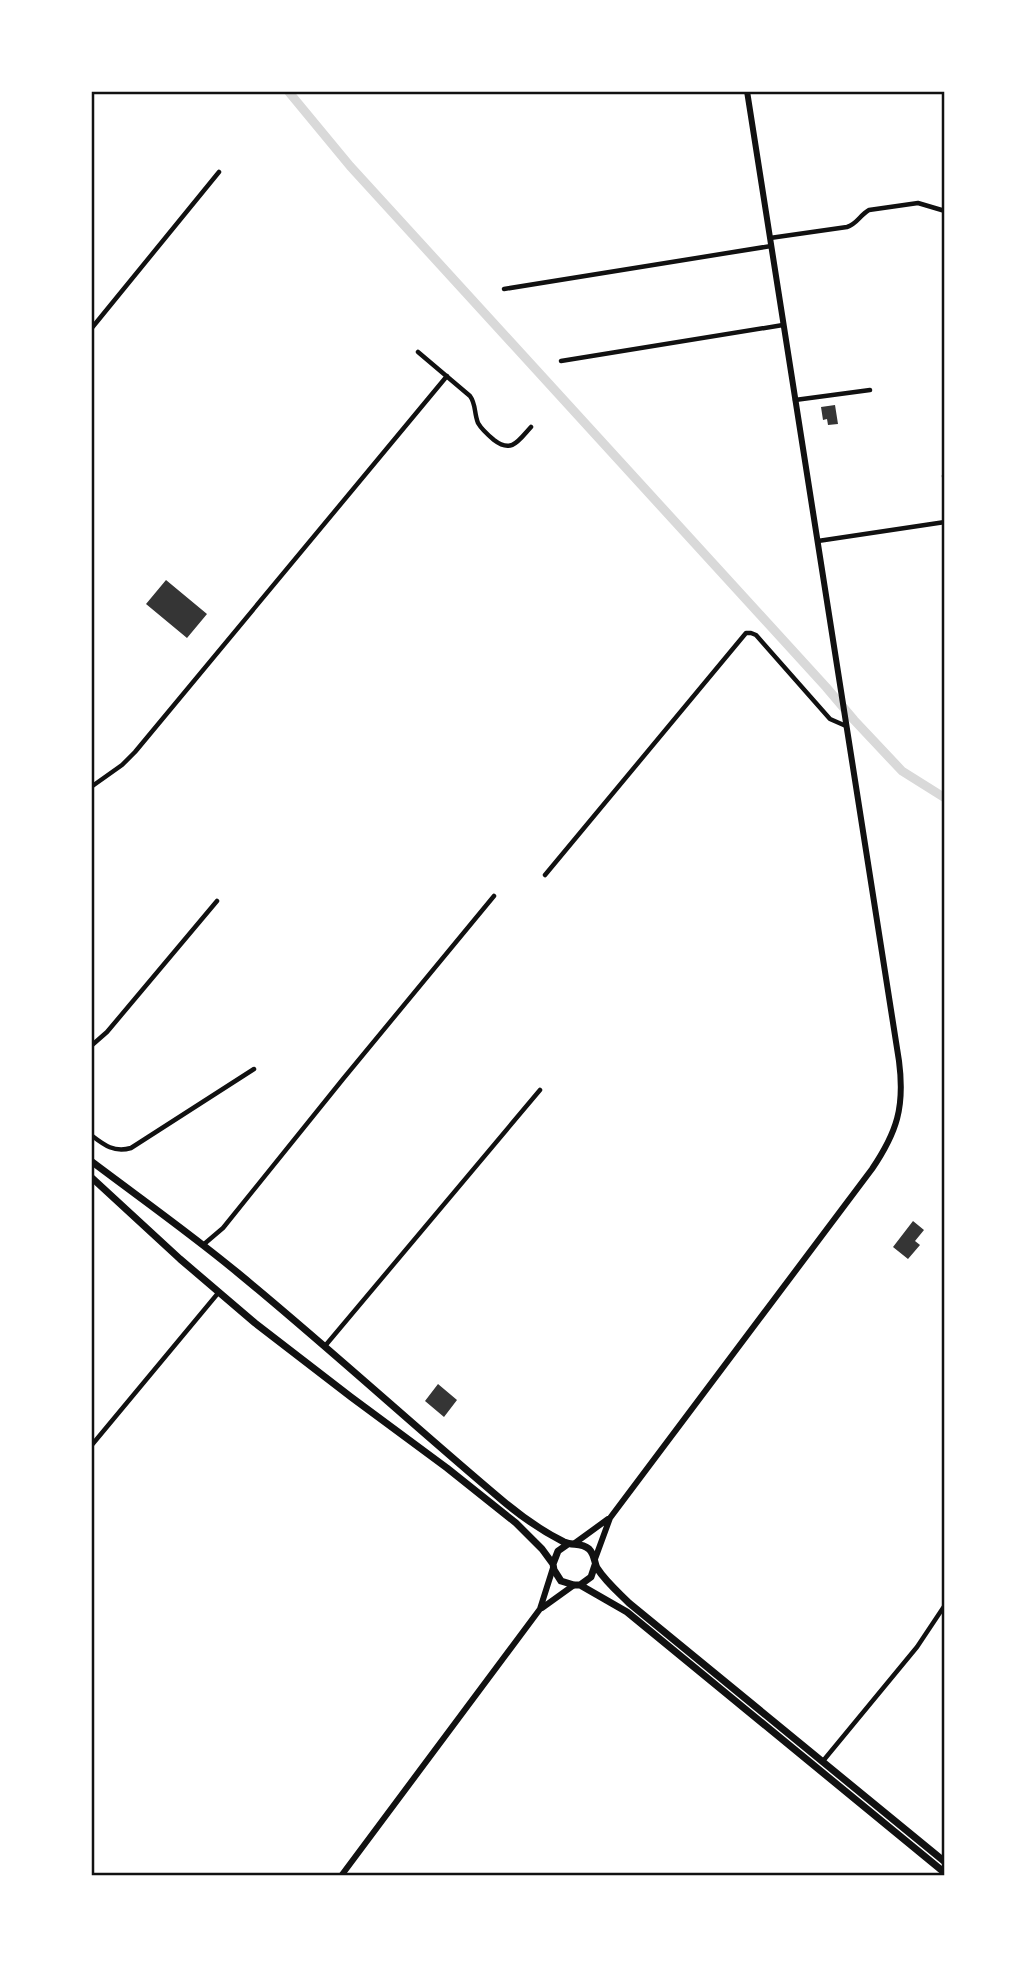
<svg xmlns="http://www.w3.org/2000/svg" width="1036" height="1967" viewBox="0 0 1036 1967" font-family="'Archivo Narrow',sans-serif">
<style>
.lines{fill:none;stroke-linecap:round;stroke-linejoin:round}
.canal{stroke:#d9d9d9;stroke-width:9}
.building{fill:#353535}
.minor{stroke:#111;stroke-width:4.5}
.tertiary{stroke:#111;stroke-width:6}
.primary{stroke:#111;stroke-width:7}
.neatline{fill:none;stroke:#111;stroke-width:2.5}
</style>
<rect width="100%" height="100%" fill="#fff"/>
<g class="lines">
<path class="canal" d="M 288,91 L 350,166 L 826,687 L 854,720 L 902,771 L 945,798"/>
</g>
<path class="building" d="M 835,405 L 838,424 L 828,425 L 827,419 L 823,420 L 821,407 Z
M 166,580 L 207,614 L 187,638 L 146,604 Z
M 913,1221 L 924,1230 L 915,1241 L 920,1245 L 908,1259 L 893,1247 Z
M 438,1384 L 457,1400 L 444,1417 L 425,1401 Z"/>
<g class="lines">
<path class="minor" d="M 770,238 L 847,227 C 857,224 860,215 869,210 L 918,203 L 945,211
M 504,289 L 771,246
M 91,329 L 219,172
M 418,352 L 470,396 C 476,404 474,413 478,423 C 482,430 488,435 494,440 C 512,454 519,440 531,427
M 561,361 L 783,325
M 795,400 L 870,390
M 944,476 L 945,482
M 818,541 L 945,522
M 91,787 L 122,765 L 135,752 L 447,376
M 545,875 L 746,633 L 751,633 L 756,635 L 830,719 L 846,726
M 91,1046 L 107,1032 L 217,901
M 91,1135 C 104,1145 114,1153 131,1148 L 254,1069
M 203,1245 L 223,1228 L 343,1079 L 494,896
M 325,1346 L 540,1090
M 91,1446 L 219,1292
M 823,1761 L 917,1647 L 945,1605"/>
<path class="tertiary" d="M 575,1543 L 608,1519
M 595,1559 L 610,1518 L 872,1169 C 897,1132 905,1107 899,1061 L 747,91
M 542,1608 L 574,1585
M 341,1876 L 540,1609 L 553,1568"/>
<path class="primary" d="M 91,1161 C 140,1198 191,1234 238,1273 C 328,1347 414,1426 503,1501 C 522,1517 542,1531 564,1542 C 573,1546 581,1542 589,1549 C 595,1555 594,1562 597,1568 C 606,1582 618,1592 629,1603 L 945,1862
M 91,1177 L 180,1259 L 255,1323 L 351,1397 L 447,1468 L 516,1523 L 542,1549 L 553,1564 L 554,1570 L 561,1581 L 574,1585 L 580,1585 L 627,1612 L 945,1873
M 553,1564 L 558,1551 L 568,1544
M 580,1585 L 591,1577 L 595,1565"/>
</g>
<rect width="1036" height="1967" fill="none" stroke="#ffffff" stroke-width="186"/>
<rect x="93" y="93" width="850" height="1781" class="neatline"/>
</svg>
